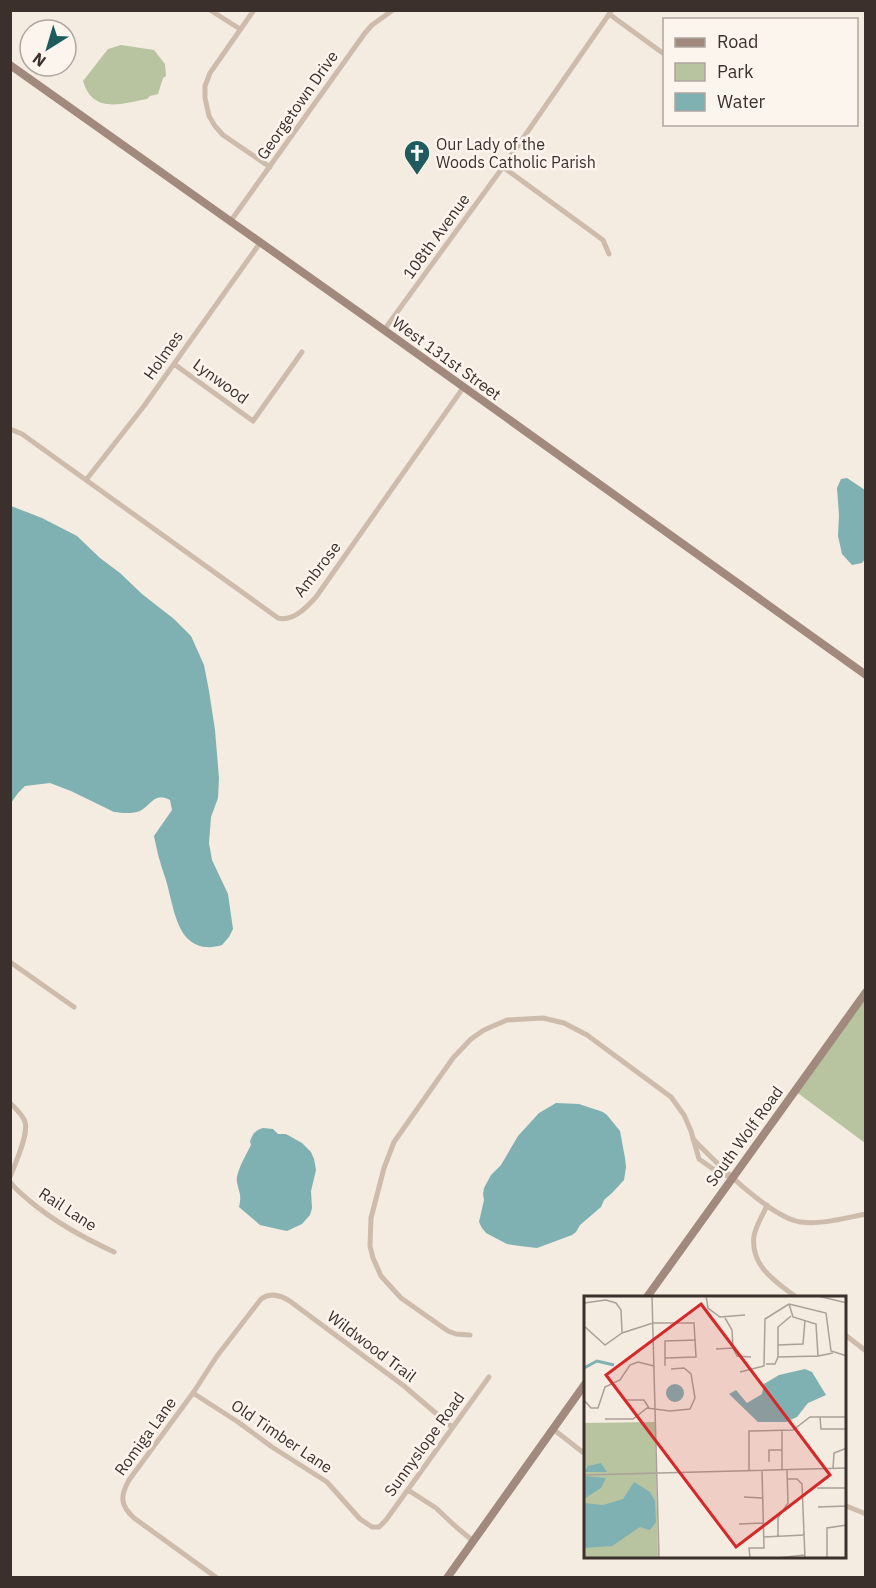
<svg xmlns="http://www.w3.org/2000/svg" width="876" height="1588" viewBox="0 0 876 1588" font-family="'IBM Plex Sans',sans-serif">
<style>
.green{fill:#b8c4a0}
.water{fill:#7fb0b2}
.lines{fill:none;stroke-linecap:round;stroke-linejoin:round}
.street{stroke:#cdbbac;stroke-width:5}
.secondary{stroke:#a18a7d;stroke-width:8}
.labels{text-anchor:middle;stroke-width:5;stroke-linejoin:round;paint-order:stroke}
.street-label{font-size:16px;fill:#3b302b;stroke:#fbf5ee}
.poi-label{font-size:16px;fill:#3b302b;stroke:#fbf5ee;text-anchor:start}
.inset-river{fill:none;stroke:#7fb0b2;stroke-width:3}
.inset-road{fill:none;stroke:#aaa098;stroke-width:1.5}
.view{fill:#d62828;fill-opacity:0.15;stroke:#d62828;stroke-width:3}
.inset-edge{fill:none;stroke:#3b302b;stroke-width:3}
</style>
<rect width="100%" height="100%" fill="#f4ebe1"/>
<path class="green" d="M 121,45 L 154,50 L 165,64 L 166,76 L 163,78 L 158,94 L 150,96 L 147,99 C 120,104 93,114 83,81 L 108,49 Z
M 865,999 L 865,1143 L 795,1091 Z"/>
<path class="water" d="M 847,478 L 865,490 L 865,559 L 862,563 L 852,565 L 842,554 L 838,536 L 839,515 L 837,488 L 841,479 Z
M 11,506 L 42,518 L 77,536 L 100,558 L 120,573 L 142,594 L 174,619 L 191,636 L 204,665 L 209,691 L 215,730 L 219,778 L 218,798 L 211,817 L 209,843 L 212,860 L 228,894 L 233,929 L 229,937 L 222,945 C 209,949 197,948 187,938 C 174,924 171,895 165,877 C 160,863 157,851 154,836 L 172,810 L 170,800 C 155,791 150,806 140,811 C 132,814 122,813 114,812 L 71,791 L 50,783 L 25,786 L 18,793 L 11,803 Z
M 556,1103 L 579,1104 L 603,1112 L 607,1115 L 620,1131 L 625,1158 L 626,1167 L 624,1180 L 612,1193 L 604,1200 L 601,1207 L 580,1225 L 576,1232 L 572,1235 L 537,1248 L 520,1246 L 507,1244 L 486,1233 L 482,1228 L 479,1222 L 484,1200 L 483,1194 L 484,1188 L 491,1175 L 501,1165 L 518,1136 L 539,1113 Z
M 263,1128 L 273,1129 L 278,1134 L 286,1134 L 302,1143 L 311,1152 L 314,1159 L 316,1170 L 311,1191 L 312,1208 L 310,1215 L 302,1224 L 287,1231 L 282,1230 L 260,1225 L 239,1207 C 242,1195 239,1193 237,1182 C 235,1174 247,1153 251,1145 L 250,1141 C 253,1134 255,1130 263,1128 Z"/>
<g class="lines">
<path class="street" d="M 210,10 L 240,29
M 254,10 L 210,73 L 205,86 L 205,98 L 209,116 L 215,126 L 223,135 L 270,167
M 609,14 L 664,54
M 503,167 L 603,240 L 609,254
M 230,222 L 365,33 L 372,25 L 393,10
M 384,330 L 503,167 L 612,10
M 174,364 L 253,421 L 302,352
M 10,429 L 22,434 L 278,618 C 293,622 307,607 316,597 L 463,388
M 86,480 L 144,406 L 260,243
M 10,962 L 74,1007
M 10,1103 C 16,1109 23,1115 25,1122 C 29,1134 15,1164 10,1177
M 693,1139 C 716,1162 769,1217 800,1222 C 821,1225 845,1218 866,1214
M 10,1182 C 16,1190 24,1196 31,1202 C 56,1223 84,1238 114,1252
M 767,1205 C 763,1215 756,1225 754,1236 C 750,1266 776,1282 796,1297
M 844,1334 L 866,1351
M 470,1335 L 456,1334 L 448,1331 L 401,1298 L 381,1276 L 373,1258 L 370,1246 L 371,1218 L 384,1168 L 394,1142 L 453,1058 L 471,1039 L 484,1030 L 507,1020 L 543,1018 L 564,1023 L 587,1035 L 671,1097 L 684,1115 L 691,1131 L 699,1159 L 716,1171 L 732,1178
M 193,1393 L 238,1422 L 272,1447 L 327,1482 L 360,1519 L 372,1527 L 379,1527 L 386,1520 L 489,1377
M 553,1429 L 585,1454
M 408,1490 L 436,1508 L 454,1525 L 473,1541
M 844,1505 L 866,1514
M 217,1578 L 134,1518 C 120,1505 120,1496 129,1480 L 193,1393 L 217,1356 L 261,1299 C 271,1292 281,1295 291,1302 L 404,1386 L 452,1427"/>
<path class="secondary" d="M 10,65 L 384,330 L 866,675
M 647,1297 L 866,992
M 447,1578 L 585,1384"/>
</g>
<defs>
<g id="church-pin" transform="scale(1.35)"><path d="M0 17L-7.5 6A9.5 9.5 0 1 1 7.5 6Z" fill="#1f5a5e" stroke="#fbf5ee"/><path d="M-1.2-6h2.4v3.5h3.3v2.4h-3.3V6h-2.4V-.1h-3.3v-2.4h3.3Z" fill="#fff"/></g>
</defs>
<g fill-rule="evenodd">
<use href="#church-pin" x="417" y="153"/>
</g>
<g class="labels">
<g class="street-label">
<text transform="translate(297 105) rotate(-55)" y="6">Georgetown Drive</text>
<text transform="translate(436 236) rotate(-54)" y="6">108th Avenue</text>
<text transform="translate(163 355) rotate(-55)" y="6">Holmes</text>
<text transform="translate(447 358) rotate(36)" y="6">West 131st Street</text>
<text transform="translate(221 381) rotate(36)" y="6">Lynwood</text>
<text transform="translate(317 569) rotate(-52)" y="6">Ambrose</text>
<text transform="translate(744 1136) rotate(-54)" y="6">South Wolf Road</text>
<text transform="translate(68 1209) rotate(33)" y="6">Rail Lane</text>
<text transform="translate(372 1346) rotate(37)" y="6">Wildwood Trail</text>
<text transform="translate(145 1436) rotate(-54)" y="6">Romiga Lane</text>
<text transform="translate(282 1436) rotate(34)" y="6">Old Timber Lane</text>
<text transform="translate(424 1444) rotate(-54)" y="6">Sunnyslope Road</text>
</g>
<g class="poi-label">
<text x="436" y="150">Our Lady of the<tspan x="436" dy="18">Woods Catholic Parish</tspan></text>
</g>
</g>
<g transform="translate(584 1296)">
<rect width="262" height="262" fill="#f4ebe1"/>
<path d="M 71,126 L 74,262 L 0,262 L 0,127 Z" fill="#b8c4a0"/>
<path d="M 221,73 L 228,76 L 242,99 L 224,107 L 213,121 L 202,126 L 174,126 L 145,98 L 152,94 L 163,107 L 178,98 L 180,88 L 195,79 ZM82 97a9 9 0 1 1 18 0a9 9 0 1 1-18 0ZM 17,167 L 23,176 L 0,176 L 4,170 ZM 0,180 L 22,182 L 17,192 L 0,203 ZM 50,186 L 66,196 L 71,205 L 72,226 L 66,234 L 56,231 L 28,250 L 0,252 L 0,207 L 19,209 L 39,203 Z" fill="#7fb0b2"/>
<path class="inset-river" d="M 0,72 L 13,65 L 30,69"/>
<path class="inset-road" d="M 68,0 L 75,262M 122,0 L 124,12 L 136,21 L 161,19M 234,0 L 263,7M 0,7 L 22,4 L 32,7 L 37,14 L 38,36M 205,8 L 242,17 L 247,55 L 263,60M 205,8 L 209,21 L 232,28 L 234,60 L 249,57M 0,30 L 21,49 L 38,37 L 69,27 L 110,27 L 112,61 L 81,62M 194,49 L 219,48 L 221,24M 149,52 L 153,60 L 167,61M 132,53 L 149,52 L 148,34 L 141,22M 194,61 L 194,31 L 207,20M 182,68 L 191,68 L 194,61 L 234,60M 81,70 L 81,45 L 112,44M 156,76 L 180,70 L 181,23 L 205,8M 0,104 L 7,112 L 14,112 L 21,91 L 36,84 L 46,69 L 54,66 L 70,70M 41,104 L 60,104 L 65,112M 236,121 L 237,133 L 263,133M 21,123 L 49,123 L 63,112 L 86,115 L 106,113 L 111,102 L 107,78 L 100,72 L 87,73M 198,134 L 198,174M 185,166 L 185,154 L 198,154M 249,173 L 250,157 L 263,152M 165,175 L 165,135 L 209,134 L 226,121 L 263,121M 0,179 L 263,172M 204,183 L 213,183 L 218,188 L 221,262M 238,192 L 233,192 L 263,192M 160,201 L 178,202M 234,211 L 263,210M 155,228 L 179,227M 194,240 L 194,222 L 204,207 L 203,174M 179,241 L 221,239M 166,262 L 165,252 L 180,252 L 178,175M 193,262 L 221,259M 243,262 L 243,232 L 263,229"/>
<path class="view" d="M 117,8 L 246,179 L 152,251 L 22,79 Z"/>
<rect width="262" height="262" class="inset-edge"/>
</g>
<rect width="876" height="1588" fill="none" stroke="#3b302b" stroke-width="24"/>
<rect x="663" y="18" width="195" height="108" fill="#fbf5ee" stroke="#aea6a0" stroke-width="1.5"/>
<rect x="675" y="38" width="30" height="9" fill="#a18a7d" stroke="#aea6a0" stroke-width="1.5"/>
<text x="717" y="48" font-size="18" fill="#3b302b">Road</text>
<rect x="675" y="63" width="30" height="18" fill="#b8c4a0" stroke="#aea6a0" stroke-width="1.5"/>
<text x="717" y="78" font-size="18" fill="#3b302b">Park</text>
<rect x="675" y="93" width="30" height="18" fill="#7fb0b2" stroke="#aea6a0" stroke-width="1.5"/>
<text x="717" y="108" font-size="18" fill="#3b302b">Water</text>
<g transform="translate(48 48) rotate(217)"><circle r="28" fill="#fbf5ee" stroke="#aea6a0" stroke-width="1.5"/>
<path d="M0-4.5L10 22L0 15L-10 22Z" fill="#1f5a5e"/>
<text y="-9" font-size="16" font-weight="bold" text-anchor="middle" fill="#3b302b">N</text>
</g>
</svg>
